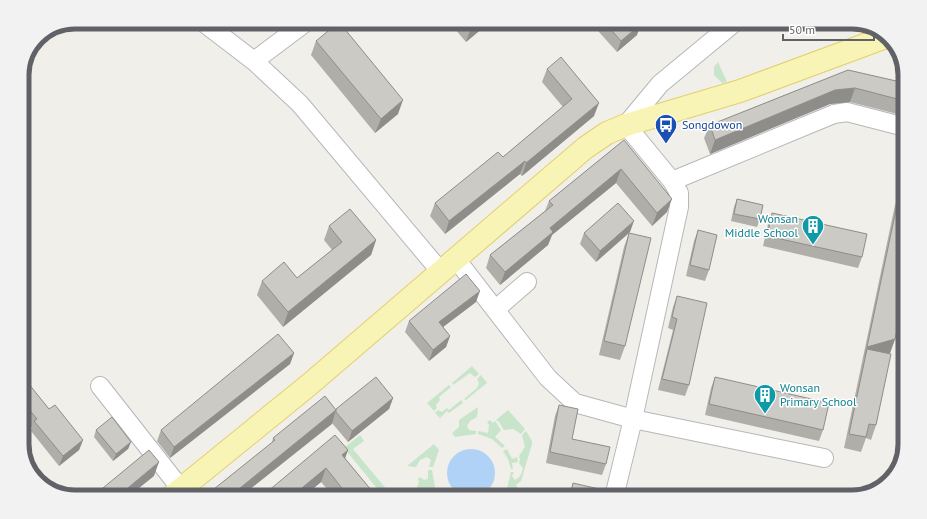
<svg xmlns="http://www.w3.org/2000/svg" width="927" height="519" viewBox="0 0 927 519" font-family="'PT Sans',sans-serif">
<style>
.green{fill:#c8e5cb}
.water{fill:#b1d2f7}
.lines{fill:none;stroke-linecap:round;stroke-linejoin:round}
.minor-casing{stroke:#b5b7bb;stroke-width:20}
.major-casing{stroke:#e5cf6d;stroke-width:24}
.minor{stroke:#fff;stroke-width:18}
.major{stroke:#f8f4b6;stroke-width:22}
.wall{fill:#afaea9}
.shaded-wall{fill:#8f8d8a}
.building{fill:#cccac5;stroke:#8f8d8a}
.labels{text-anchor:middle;stroke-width:3;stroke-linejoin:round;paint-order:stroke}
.transit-label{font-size:12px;fill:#164399;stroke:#fff;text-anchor:start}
.culture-label{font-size:12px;fill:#0d838f;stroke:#fff;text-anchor:end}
.rim{fill:none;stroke:#606267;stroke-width:5}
</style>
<rect width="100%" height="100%" fill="#f0efe9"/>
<path class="green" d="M 718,62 L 727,82 L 722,83 L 714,75 L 714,67 Z
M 472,366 L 479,374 L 475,377 L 470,373 L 453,385 L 452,383 Z
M 481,375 L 487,383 L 466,400 L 464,399 L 477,388 L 479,383 L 477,379 Z
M 449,385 L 451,387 L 439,397 L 440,400 L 436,405 L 437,408 L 434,411 L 427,403 Z
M 461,400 L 463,403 L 449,413 L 447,411 L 440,418 L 435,413 L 438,410 L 442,412 L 447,408 L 449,410 Z
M 478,407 L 477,417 L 470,421 L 467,426 L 469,430 L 476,431 L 476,434 L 455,437 L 452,433 L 459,427 L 459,420 Z
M 508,410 L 525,429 L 521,434 L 513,429 L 504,430 L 499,422 L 496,420 Z
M 490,420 L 493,423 L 495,421 L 501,430 L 495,437 L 505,446 L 502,448 L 492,439 L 478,434 L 478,431 L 488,433 L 489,425 L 487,422 Z
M 526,431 L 532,441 L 532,444 L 521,481 L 516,485 L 519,491 L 517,497 L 510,493 L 506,495 L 507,497 L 505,497 L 511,472 L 514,472 L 512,476 L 515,480 C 520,478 522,473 523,468 L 519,463 L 520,460 L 519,456 L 525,447 L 522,435 Z
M 360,435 L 364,441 L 353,449 L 393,497 L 384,497 L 344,448 Z
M 434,444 L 439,450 L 433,467 L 429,467 L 431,460 L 427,457 L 420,460 L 416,467 L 407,466 Z
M 507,449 L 512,459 L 517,457 L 518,462 L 512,463 L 513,469 L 511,469 L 508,459 L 503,451 Z
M 428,470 L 432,470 L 435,487 L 440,497 L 436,497 L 434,492 L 430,490 L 422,497 L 417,487 L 419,482 L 418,479 L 420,477 L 424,480 L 428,479 Z"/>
<path class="water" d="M447 473a24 24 0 1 1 48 0a24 24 0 1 1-48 0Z"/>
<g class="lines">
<g class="minor-casing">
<path id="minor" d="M 203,22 L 254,61 L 300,104 L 441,272
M 254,61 L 306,22
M 672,181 L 834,114 L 847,112 L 905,127
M 456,259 L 548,378 L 575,403 L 633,419 L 824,458
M 496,309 L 527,282
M 100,386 L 181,489
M 614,497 L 633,419 L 679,207 L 679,193 L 672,181 L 626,125 L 660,84 L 735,22"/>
</g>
<g class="major-casing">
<path id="major" d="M 171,497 L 310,384 L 585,148 L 607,133 L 626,125 L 740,91 L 886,37"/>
</g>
<use href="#minor" class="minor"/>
<use href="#major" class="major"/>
</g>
<path class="wall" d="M 449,22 L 490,22 L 466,42 Z
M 590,22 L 639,22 L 637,35 L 617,52 Z
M 650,22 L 658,22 L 654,26 Z
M 316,41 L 398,114 L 375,133 L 311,55 Z
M 547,69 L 594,116 L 522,176 L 520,174 L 445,234 L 430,216 L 435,203 L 503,157 L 563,107 L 542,82 Z
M 848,70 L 905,83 L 905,116 L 850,102 L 830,104 L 710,154 L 704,138 L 710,125 Z
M 624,140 L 667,212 L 652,226 L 616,183 L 552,235 L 548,245 L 500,285 L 486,268 L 490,255 L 545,211 L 549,201 Z
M 900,191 L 905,192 L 905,274 L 904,274 L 895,339 L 890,353 L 889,353 L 876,425 L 871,440 L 866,438 L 861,452 L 844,448 L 895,205 Z
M 737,199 L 760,219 L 757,227 L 731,221 L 734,207 Z
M 772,213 L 862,257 L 858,268 L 763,246 L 768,224 Z
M 329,226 L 376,240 L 371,255 L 283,327 L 257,295 L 262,281 L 297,278 L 332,250 L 324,240 Z
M 698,230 L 709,270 L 705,281 L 686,276 L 694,241 Z
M 630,232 L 596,262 L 580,244 L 584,233 Z
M 629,233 L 625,346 L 620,360 L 599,355 L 624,247 Z
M 677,296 L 689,385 L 685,396 L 658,390 L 673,330 L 668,328 L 673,307 Z
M 476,302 L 443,327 L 450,336 L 446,347 L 429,361 L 405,332 L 409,321 Z
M 294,353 L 290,364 L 170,458 L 157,441 L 161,430 Z
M 715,377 L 823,430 L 819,441 L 705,415 L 711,388 Z
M 22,379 L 49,409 L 83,440 L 79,450 L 59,466 L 31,431 L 32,428 L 22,415 Z
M 393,398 L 389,409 L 348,442 L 332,423 L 240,497 L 204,497 L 272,443 L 273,438 L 336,409 Z
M 559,405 L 572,439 L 606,464 L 602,475 L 546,463 L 555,416 Z
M 96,430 L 131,442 L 128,449 L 113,461 L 94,437 Z
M 348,450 L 345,458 L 377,497 L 334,497 L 321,482 L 303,497 L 261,497 Z
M 573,483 L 607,497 L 569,497 Z"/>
<path class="shaded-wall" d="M 478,22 L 490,22 L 466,42 L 471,28 Z
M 655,22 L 658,22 L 654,26 Z
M 641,24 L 637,35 L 617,52 L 621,41 Z
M 855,88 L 850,102 L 830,104 L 710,154 L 715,140 L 835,90 Z
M 403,100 L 398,114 L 375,133 L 381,119 Z
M 599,103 L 594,116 L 522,176 L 526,163 Z
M 525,161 L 520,174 L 445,234 L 449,221 Z
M 621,169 L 616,183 L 552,235 L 548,245 L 500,285 L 505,272 L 550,228 Z
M 672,199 L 667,212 L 652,226 L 657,213 Z
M 634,221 L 630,232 L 596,262 L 600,251 Z
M 376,240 L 371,255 L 283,327 L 288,312 Z
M 480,291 L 476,302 L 435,333 L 439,322 Z
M 450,336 L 446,347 L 429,361 L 433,350 Z
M 895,339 L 890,353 L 865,361 L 867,349 L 862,362 L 867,347 Z
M 294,353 L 290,364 L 170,458 L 174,447 Z
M 393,398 L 389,409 L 348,442 L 352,431 Z
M 336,410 L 332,424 L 240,497 L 229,497 Z
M 83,440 L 79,450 L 59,466 L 63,456 Z
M 131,442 L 128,449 L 113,461 L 116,454 Z
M 348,450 L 343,464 L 342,455 Z
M 159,462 L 154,476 L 128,497 L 117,497 Z
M 326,468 L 321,482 L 303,497 L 291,497 Z"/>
<path class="building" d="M 339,22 L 403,100 L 381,119 L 316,41 Z
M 466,22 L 478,22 L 471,28 Z
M 604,22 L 639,22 L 641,24 L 621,41 Z
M 561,57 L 599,103 L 526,163 L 525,161 L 449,221 L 435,203 L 498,152 L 503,157 L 572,99 L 547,69 Z
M 848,70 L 905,83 L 905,101 L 855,88 L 835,90 L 715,140 L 710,125 Z
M 624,140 L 672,199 L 657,213 L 621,169 L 550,228 L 553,232 L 505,272 L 490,255 L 553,205 L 549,201 Z
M 22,190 L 28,191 L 22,225 Z
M 900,191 L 905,192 L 905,269 L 903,276 L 905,276 L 905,298 L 895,339 L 867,347 Z
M 737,199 L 763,205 L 760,219 L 734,214 Z
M 618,203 L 634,221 L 600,251 L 584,233 Z
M 350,209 L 376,240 L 288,312 L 262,281 L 284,262 L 297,278 L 342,242 L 329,226 Z
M 772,213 L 867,234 L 862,257 L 767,236 Z
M 698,230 L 717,235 L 709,270 L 690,265 Z
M 629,233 L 651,238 L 625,346 L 604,341 Z
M 466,274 L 480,291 L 439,322 L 450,336 L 433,350 L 409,321 Z
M 677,296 L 707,303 L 689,385 L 662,379 L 677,319 L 672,317 Z
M 278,334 L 294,353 L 174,447 L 161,430 Z
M 867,349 L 891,354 L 876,425 L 869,424 L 866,437 L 849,434 Z
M 376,377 L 393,398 L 352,431 L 336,412 L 336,409 Z
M 715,377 L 829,403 L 823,430 L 709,404 Z
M 24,378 L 49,409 L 55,405 L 83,440 L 63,456 L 34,421 L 37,419 L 22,401 L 22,379 Z
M 325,396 L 336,410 L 229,497 L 204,497 L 275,440 L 273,438 Z
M 559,405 L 578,409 L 572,439 L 610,447 L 606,464 L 550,452 Z
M 112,417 L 131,442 L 116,454 L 96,430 Z
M 335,435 L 348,450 L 342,455 L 377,497 L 349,497 L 326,468 L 291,497 L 261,497 Z
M 149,450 L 159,462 L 117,497 L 92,497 Z
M 573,483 L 608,491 L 607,497 L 570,497 Z"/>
<defs>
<g id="bus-pin" transform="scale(1.15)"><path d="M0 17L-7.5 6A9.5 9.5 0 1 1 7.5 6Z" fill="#1a4fb4" stroke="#fff"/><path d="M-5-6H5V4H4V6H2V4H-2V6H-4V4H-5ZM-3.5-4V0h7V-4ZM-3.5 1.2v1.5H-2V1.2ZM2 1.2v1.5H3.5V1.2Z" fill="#fff"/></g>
<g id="building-pin" transform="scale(1.15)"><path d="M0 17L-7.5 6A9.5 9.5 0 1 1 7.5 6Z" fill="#0f9aa8" stroke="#fff"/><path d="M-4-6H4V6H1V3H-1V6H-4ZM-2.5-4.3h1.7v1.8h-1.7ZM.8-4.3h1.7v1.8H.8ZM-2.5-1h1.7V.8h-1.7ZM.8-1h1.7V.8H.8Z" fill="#fff"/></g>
</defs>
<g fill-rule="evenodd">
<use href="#bus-pin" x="666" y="125"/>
<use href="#building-pin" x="813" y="226"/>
<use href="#building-pin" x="765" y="395"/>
</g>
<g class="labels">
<g class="transit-label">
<text x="682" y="129">Songdowon</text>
</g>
<g class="culture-label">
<text x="798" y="223">Wonsan<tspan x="798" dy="14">Middle School</tspan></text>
<text x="780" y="392" text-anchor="start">Wonsan<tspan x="780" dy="14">Primary School</tspan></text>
</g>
</g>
<path d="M0 0H927V519H0ZM75 29H852A46 46 0 0 1 898 75V444A46 46 0 0 1 852 490H75A46 46 0 0 1 29 444V75A46 46 0 0 1 75 29Z" fill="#f2f2f3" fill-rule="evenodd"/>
<path class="rim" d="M75 29H852A46 46 0 0 1 898 75V444A46 46 0 0 1 852 490H75A46 46 0 0 1 29 444V75A46 46 0 0 1 75 29Z"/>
<path d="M783 34v6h91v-6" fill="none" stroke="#606267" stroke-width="2"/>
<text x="789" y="34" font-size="12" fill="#606267" stroke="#ffffff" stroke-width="3" paint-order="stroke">50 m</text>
</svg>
